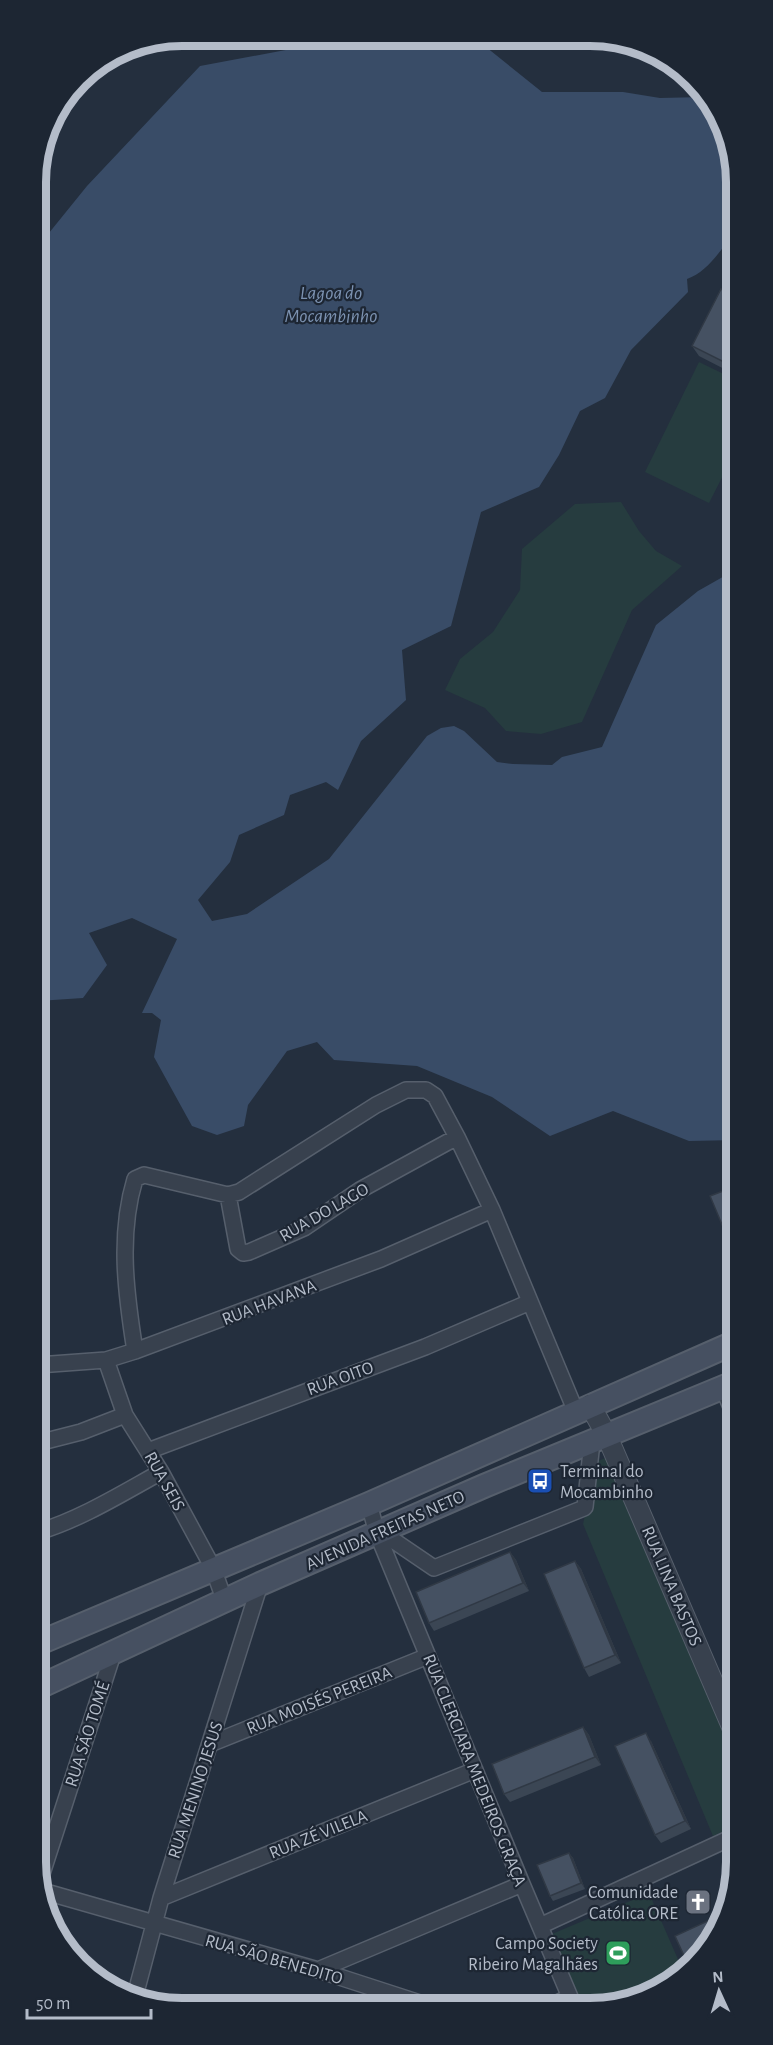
<svg xmlns="http://www.w3.org/2000/svg" width="773" height="2045" viewBox="0 0 773 2045" font-family="'Alegreya Sans',sans-serif">
<style>
.green{fill:#263c3f}
.water{fill:#394c67}
.lines{fill:none;stroke-linecap:round;stroke-linejoin:round}
.minor-casing{stroke:#565f6c;stroke-width:18}
.tertiary-casing{stroke:#565f6c;stroke-width:22}
.secondary-casing{stroke:#565f6c;stroke-width:26}
.minor{stroke:#38414e;stroke-width:15}
.tertiary{stroke:#38414e;stroke-width:20}
.secondary{stroke:#465061;stroke-width:22}
.wall{fill:#3b4654}
.shaded-wall{fill:#303945}
.building{fill:#455162;stroke:#303945;stroke-width:1.5}
.labels{text-anchor:middle;stroke-width:4.5;stroke-linejoin:round;paint-order:stroke}
.street-label{font-size:18px;fill:#b4bcc9;stroke:#1d2633}
.poi-label{font-size:18px;fill:#b4bcc9;stroke:#1d2633;text-anchor:end}
.water-label{font-size:20px;font-style:italic;fill:#7c92b1;stroke:#1d2633}
.rim{fill:none;stroke:#b4bcc9;stroke-width:8}
</style>
<rect width="100%" height="100%" fill="#242f3e"/>
<path class="green" d="M 699,362 L 734,379 L 735,452 L 709,503 L 645,472 Z
M 621,502 L 639,531 L 656,551 L 682,566 L 632,610 L 582,722 L 541,734 L 506,731 L 485,708 L 445,690 L 460,659 L 493,632 L 520,590 L 522,549 L 575,504 Z
M 608,1457 L 737,1766 L 737,1826 L 713,1836 L 583,1524 L 598,1461 Z
M 649,1893 L 684,1973 L 664,1989 L 619,2006 L 583,2006 L 552,1934 Z"/>
<path class="water" d="M 328,42 L 486,47 L 542,92 L 623,92 L 660,98 L 704,97 L 734,154 L 734,205 L 728,218 L 732,236 C 719,252 707,272 687,279 L 688,292 L 631,350 L 605,398 L 580,411 L 559,455 L 539,487 L 481,512 L 451,626 L 402,650 L 406,700 L 361,741 L 338,790 L 326,782 L 290,795 L 284,815 L 239,835 L 230,862 L 198,900 L 212,921 L 247,914 L 329,859 L 427,736 L 441,728 L 454,726 L 464,731 L 497,762 L 513,764 L 552,765 L 562,757 L 602,747 L 656,625 L 698,591 L 735,570 L 736,1140 L 689,1141 L 613,1111 L 550,1136 L 492,1097 L 417,1066 L 334,1060 L 317,1042 L 287,1051 L 248,1105 L 244,1126 L 217,1135 L 192,1126 L 154,1057 L 161,1020 L 152,1013 L 142,1013 L 177,939 L 132,918 L 89,933 L 107,965 L 83,998 L 38,1001 L 36,249 L 87,186 L 200,66 Z"/>
<g class="lines">
<g class="minor-casing">
<path id="minor" d="M 228,1195 L 238,1249 L 243,1253 L 249,1252 L 304,1228 L 360,1190 L 457,1137
M 135,1351 C 126,1294 118,1235 135,1179 L 144,1175 L 228,1195 L 239,1192 L 376,1105 L 406,1090 L 426,1090 L 435,1096 L 457,1137 L 492,1210 L 576,1412
M 106,1360 L 125,1415 L 161,1472 L 213,1568 L 225,1602
M 38,1365 L 106,1360 L 135,1351 L 381,1259 L 492,1210
M 723,1388 L 736,1419
M 38,1443 L 81,1432 L 125,1415
M 148,1451 L 425,1347 L 530,1302
M 369,1504 L 377,1533 L 522,1884 L 570,1997 L 572,2006
M 38,1532 C 81,1519 121,1494 161,1472
M 381,1532 L 434,1568 L 584,1508 L 585,1507 L 592,1442
M 210,1744 L 428,1656
M 39,1883 L 113,1654
M 39,1890 L 318,1970 L 429,2006
M 161,1898 L 475,1770
M 540,1926 L 737,1835
M 318,1970 L 522,1884
M 135,1996 L 161,1898 L 260,1584
M 551,2006 L 570,1997"/>
</g>
<g class="tertiary-casing">
<path id="tertiary" d="M 590,1405 L 607,1436 L 736,1736"/>
</g>
<g class="secondary-casing">
<path id="secondary" d="M 39,1643 L 369,1504 L 736,1342
M 39,1687 L 260,1584 L 484,1486 L 736,1382"/>
</g>
<use href="#minor" class="minor"/>
<use href="#tertiary" class="tertiary"/>
<use href="#secondary" class="secondary"/>
</g>
<path class="wall" d="M 734,296 L 734,374 L 699,356 L 692,346 Z
M 510,1552 L 516,1560 L 529,1591 L 434,1631 L 429,1623 Z
M 575,1561 L 581,1569 L 621,1663 L 589,1677 L 584,1668 Z
M 583,1727 L 589,1735 L 601,1765 L 510,1802 L 504,1794 Z
M 651,1741 L 691,1829 L 661,1843 L 655,1835 Z
M 569,1853 L 573,1858 L 585,1889 L 553,1901 L 550,1896 Z
M 726,1918 L 701,1959 L 691,1967 L 686,1960 Z"/>
<path class="shaded-wall" d="M 510,1552 L 516,1560 L 529,1591 L 523,1583 Z
M 575,1561 L 581,1569 L 621,1663 L 615,1655 Z
M 583,1727 L 589,1735 L 601,1765 L 595,1757 Z
M 646,1733 L 651,1741 L 691,1829 L 685,1821 Z
M 569,1853 L 573,1858 L 585,1889 L 581,1883 Z"/>
<path class="building" d="M 721,289 L 734,296 L 734,367 L 692,346 Z
M 736,1186 L 736,1258 L 710,1196 Z
M 510,1552 L 523,1583 L 429,1623 L 416,1592 Z
M 575,1561 L 615,1655 L 584,1668 L 544,1574 Z
M 583,1727 L 595,1757 L 504,1794 L 492,1764 Z
M 646,1733 L 685,1821 L 655,1835 L 615,1746 Z
M 569,1853 L 581,1883 L 550,1896 L 537,1865 Z
M 727,1912 L 726,1918 L 705,1952 L 686,1960 L 675,1936 Z"/>
<defs>
<g id="bus-square" transform="scale(1.35)"><rect x="-9" y="-9" width="18" height="18" rx="4" fill="#1a4fb4" stroke="#1d2633"/><path d="M-5-6H5V4H4V6H2V4H-2V6H-4V4H-5ZM-3.5-4V0h7V-4ZM-3.5 1.2v1.5H-2V1.2ZM2 1.2v1.5H3.5V1.2Z" fill="#fff"/></g>
<g id="church-square" transform="scale(1.35)"><rect x="-9" y="-9" width="18" height="18" rx="4" fill="#6b7280" stroke="#1d2633"/><path d="M-1.2-6h2.4v3.5h3.3v2.4h-3.3V6h-2.4V-.1h-3.3v-2.4h3.3Z" fill="#fff"/></g>
<g id="stadium-square" transform="scale(1.35)"><rect x="-9" y="-9" width="18" height="18" rx="4" fill="#2e9e5b" stroke="#1d2633"/><path d="M0-5a6.5 5 0 1 0 0 10a6.5 5 0 1 0 0-10ZM-3.5-1.8h7v3.6h-7Z" fill="#fff"/></g>
</defs>
<g fill-rule="evenodd">
<use href="#bus-square" x="540" y="1481"/>
<use href="#church-square" x="698" y="1902"/>
<use href="#stadium-square" x="618" y="1953"/>
</g>
<g class="labels">
<g class="street-label">
<text transform="translate(324 1212) rotate(-30)" y="6">RUA DO LAGO</text>
<text transform="translate(269 1302) rotate(-21)" y="6">RUA HAVANA</text>
<text transform="translate(340 1378) rotate(-20)" y="6">RUA OITO</text>
<text transform="translate(165 1481) rotate(61)" y="6">RUA SEIS</text>
<text transform="translate(385 1530) rotate(-24)" y="6">AVENIDA FREITAS NETO</text>
<text transform="translate(672 1586) rotate(67)" y="6">RUA LINA BASTOS</text>
<text transform="translate(319 1700) rotate(-22)" y="6">RUA MOISÉS PEREIRA</text>
<text transform="translate(87 1734) rotate(-72)" y="6">RUA SÃO TOMÉ</text>
<text transform="translate(475 1770) rotate(68)" y="6">RUA CLERCIARA MEDEIROS GRAÇA</text>
<text transform="translate(195 1790) rotate(-72)" y="6">RUA MENINO JESUS</text>
<text transform="translate(318 1834) rotate(-22)" y="6">RUA ZÉ VILELA</text>
<text transform="translate(274 1959) rotate(16)" y="6">RUA SÃO BENEDITO</text>
</g>
<g class="poi-label">
<text x="560" y="1477" text-anchor="start">Terminal do<tspan x="560" dy="21">Mocambinho</tspan></text>
<text x="678" y="1898">Comunidade<tspan x="678" dy="21">Católica ORE</tspan></text>
<text x="598" y="1949">Campo Society<tspan x="598" dy="21">Ribeiro Magalhães</tspan></text>
</g>
<g class="water-label">
<text x="331" y="299">Lagoa do<tspan x="331" dy="23">Mocambinho</tspan></text>
</g>
</g>
<path d="M0 0H773V2045H0ZM182 46H590A136 136 0 0 1 726 182V1862A136 136 0 0 1 590 1998H182A136 136 0 0 1 46 1862V182A136 136 0 0 1 182 46Z" fill="#1d2633" fill-rule="evenodd"/>
<path class="rim" d="M182 46H590A136 136 0 0 1 726 182V1862A136 136 0 0 1 590 1998H182A136 136 0 0 1 46 1862V182A136 136 0 0 1 182 46Z"/>
<g transform="translate(719 1991) rotate(356)" stroke="#1d2633" stroke-width="4.5" paint-order="stroke">
<path d="M0-4.5L10 22L0 15L-10 22Z" fill="#b4bcc9"/>
<text y="-9" font-size="16" font-weight="bold" text-anchor="middle" fill="#b4bcc9">N</text>
</g>
<path d="M27 2009v9h124v-9" fill="none" stroke="#b4bcc9" stroke-width="3"/>
<text x="36" y="2009" font-size="18" fill="#b4bcc9" stroke="#1d2633" stroke-width="4.5" paint-order="stroke">50 m</text>
</svg>
